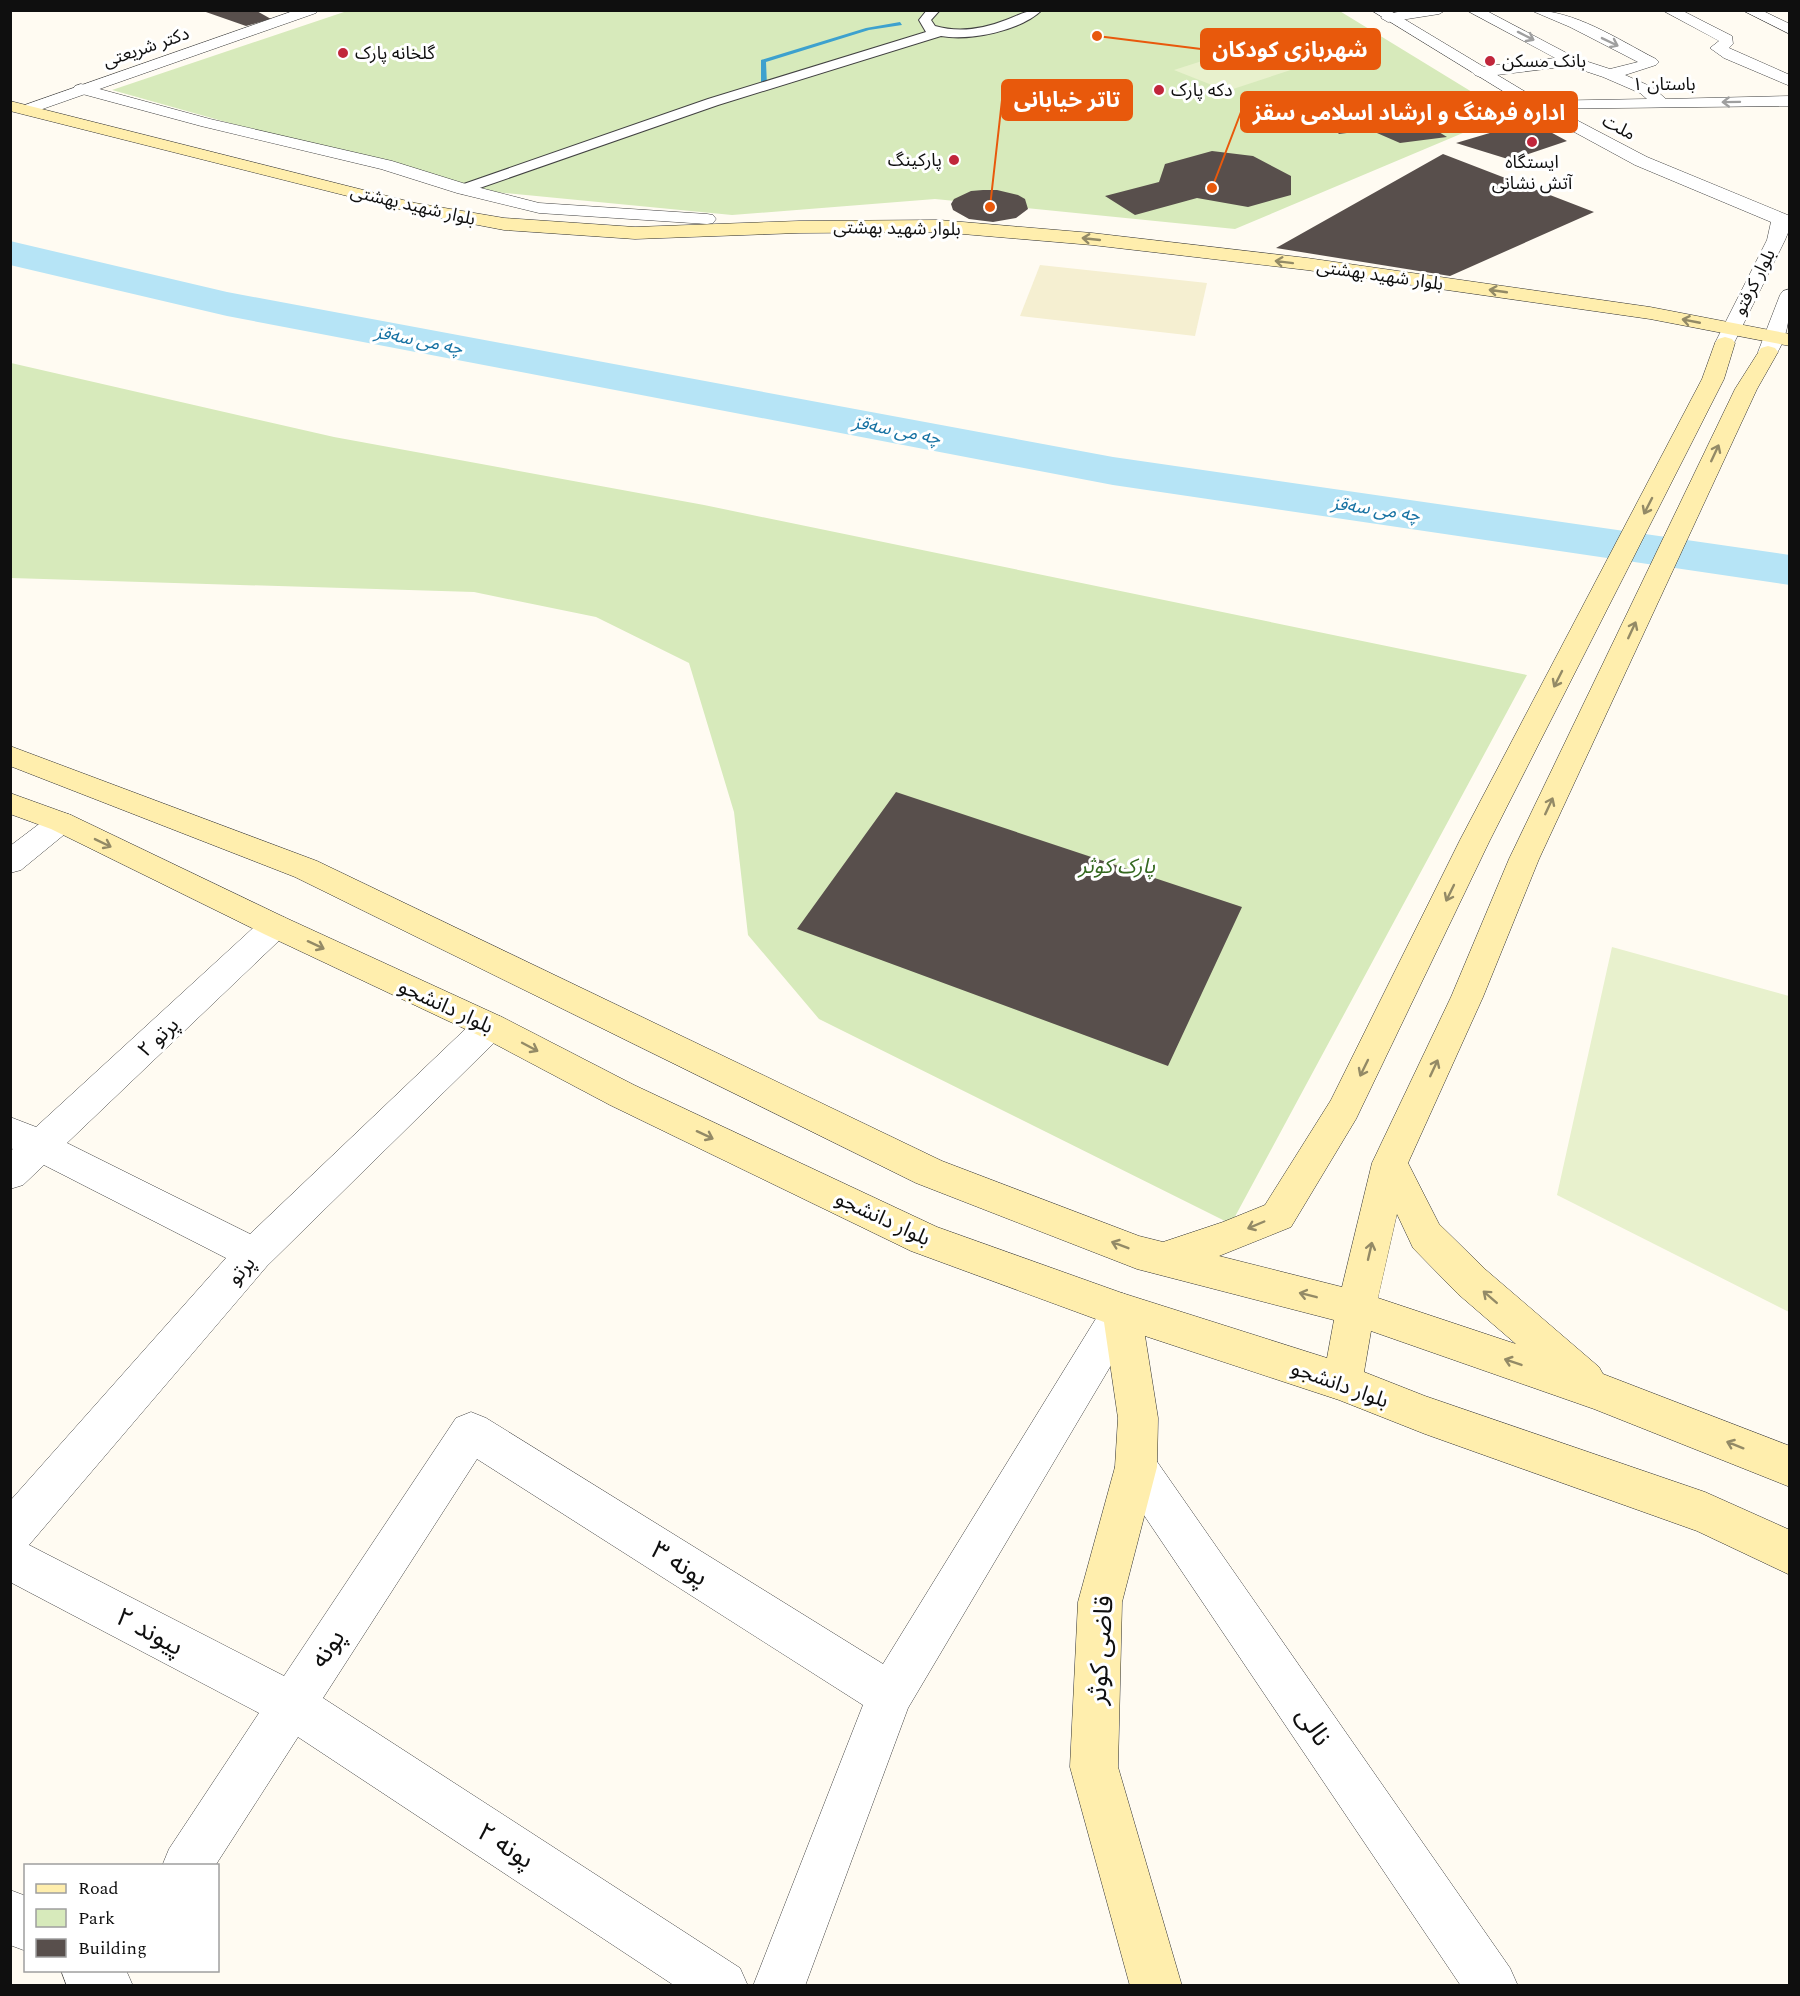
<svg xmlns="http://www.w3.org/2000/svg" width="1800" height="1996" viewBox="0 0 1800 1996" font-family="Spectral,'Noto Sans Arabic',serif">
<style>
.farmland{fill:#f5efd1}
.green{fill:#d7eabb}
.pitch{fill:#e8f1cd}
.lines{fill:none;stroke-linecap:round;stroke-linejoin:round}
.stream{fill:#3da1ce;fill-rule:evenodd}
.river{fill:#b6e4f6;fill-rule:evenodd}
.building{fill:#584f4c}
.pedestrian-casing{stroke:#424242;stroke-width:2}
.minor-casing{stroke:#424242;stroke-width:1}
.tertiary-casing{stroke:#424242;stroke-width:1}
.secondary-casing{stroke:#313131;stroke-width:1}
.pedestrian{fill:#fff;fill-rule:evenodd}
.minor{fill:#fff;fill-rule:evenodd}
.tertiary{fill:#fff;fill-rule:evenodd}
.secondary{fill:#ffeead;fill-rule:evenodd}
.oneway{stroke:#9f9f9f}
.oneway2{stroke:#938a66}
.poi-dot{fill:#c1263b;stroke:#fff;stroke-width:2}
.labels{text-anchor:middle;stroke-width:6;stroke-linejoin:round;paint-order:stroke}
.far-street-label{font-size:18px;fill:#0f0f0f;stroke:#fff}
.far-poi-label{font-size:18px;fill:#0f0f0f;stroke:#fff;text-anchor:start}
.far-water-label{font-size:18px;font-style:italic;fill:#1772a3;stroke:#fff}
.park-label{font-size:21px;font-style:italic;fill:#34681f;stroke:#fff}
.street-label{font-size:21px;fill:#0f0f0f;stroke:#fff}
.near-street-label{font-size:26px;fill:#0f0f0f;stroke:#fff}
.leader{fill:none;stroke:#e8590c;stroke-width:2}
.callout-dot{fill:#e8590c;stroke:#fff;stroke-width:2}
.callout{fill:#e8590c;stroke:#e8590c;stroke-width:2}
.callout-label{font-size:22px;text-anchor:middle;font-weight:bold;fill:#fff}
</style>
<rect width="100%" height="100%" fill="#fffbf2"/>
<path class="farmland" d="M 1040,265 L 1207,283 L 1195,336 L 1020,316 Z"/>
<path class="green" d="M 1338,10 L 1508,114 L 1235,229 L 935,199 L 732,215 L 463,189 L 112,90 L 347,11 Z
M 11,363 L 334,437 L 704,505 L 1527,675 L 1231,1224 L 819,1019 L 748,935 L 734,812 L 689,663 L 596,617 L 474,592 L 11,578 Z"/>
<path class="pitch" d="M 1255,44 L 1309,64 L 1227,91 L 1174,70 Z
M 1612,947 L 1789,996 L 1789,1312 L 1557,1195 Z"/>
<g class="lines">
<path class="stream" d="M 900,22 L 902,25 L 869,30 L 766,62 L 767,86 L 764,88 L 761,86 L 761,60 L 866,28 Z"/>
<path class="river" d="M 10,241 L 227,292 L 1113,457 L 1790,555 L 1790,585 L 1113,485 L 227,316 L 10,265 Z"/>
</g>
<path class="building" d="M 255,10 L 271,19 L 246,26 L 203,11 Z
M 1389,92 L 1399,102 L 1418,105 L 1434,104 L 1467,122 L 1438,123 L 1434,129 L 1447,137 L 1400,143 L 1370,130 L 1339,134 L 1323,118 L 1354,114 L 1356,107 L 1342,98 Z
M 1530,121 L 1567,141 L 1511,160 L 1456,143 Z
M 1212,151 L 1253,156 L 1291,176 L 1291,195 L 1248,207 L 1197,198 L 1135,215 L 1105,196 L 1159,182 L 1165,164 Z
M 1443,154 L 1594,212 L 1450,276 L 1276,248 Z
M 983,190 L 997,190 L 1018,195 L 1025,199 L 1028,209 L 1016,218 L 993,222 L 969,219 L 953,210 L 951,204 L 954,199 L 971,191 Z
M 896,792 L 1242,907 L 1168,1066 L 797,929 Z"/>
<g class="lines">
<g class="pedestrian-casing">
<path id="pedestrian" d="M 927,10 L 940,10 L 931,20 L 935,26 C 959,33 983,29 1006,20 C 1019,15 1027,10 1042,10 C 1020,31 970,41 941,36 L 718,105 L 468,192 L 463,194 L 455,189 L 458,186 L 708,99 L 926,32 L 919,20 Z"/>
</g>
<g class="minor-casing">
<path id="minor" d="M 1408,10 L 1446,10 L 1439,14 L 1388,22 L 1381,18 L 1383,15 Z
M 1466,10 L 1485,10 L 1576,58 L 1610,69 L 1638,62 L 1570,27 L 1530,10 C 1575,10 1617,39 1656,59 L 1659,62 L 1656,65 L 1625,75 L 1652,87 L 1666,99 L 1790,96 L 1790,106 L 1532,109 L 1530,106 L 1532,103 L 1538,101 L 1647,99 L 1640,93 L 1603,77 L 1570,66 L 1480,77 L 1475,75 L 1472,72 L 1480,67 L 1555,58 Z
M 1662,10 L 1681,10 L 1732,36 L 1733,44 L 1729,48 L 1790,75 L 1790,86 L 1724,58 L 1710,48 L 1719,41 Z
M 1742,10 L 1761,10 L 1790,24 L 1790,34 Z
M 81,84 L 210,119 L 392,161 L 469,185 L 539,203 L 707,214 L 713,215 L 716,219 L 713,223 L 707,224 L 539,213 L 457,193 L 381,169 L 201,126 L 75,92 L 73,89 L 75,86 Z
M 61,812 L 71,815 L 76,822 L 71,829 L 21,870 L 10,873 L 10,846 L 51,815 Z
M 275,914 L 286,918 L 291,926 L 286,934 L 67,1143 L 250,1234 L 478,1017 L 490,1013 L 502,1017 L 507,1026 L 502,1035 L 267,1266 L 29,1545 L 284,1676 L 456,1418 L 471,1412 L 486,1418 L 883,1664 L 1108,1299 L 1122,1293 L 1136,1299 L 1141,1311 L 1136,1323 L 908,1708 L 805,1986 L 753,1986 L 863,1705 L 477,1459 L 323,1698 L 740,1968 L 748,1986 L 675,1986 L 298,1737 L 215,1866 L 162,1866 L 169,1849 L 259,1713 L 10,1582 L 10,1501 L 226,1258 L 44,1165 L 23,1185 L 10,1189 L 10,1151 L 13,1149 L 10,1148 L 10,1117 L 36,1127 L 264,918 Z
M 1136,1447 L 1151,1453 L 1510,1968 L 1518,1986 L 1461,1986 L 1121,1481 L 1115,1467 L 1121,1453 Z
M 10,1890 L 26,1896 L 26,1951 L 10,1945 Z
M 61,1970 L 126,1970 L 133,1986 L 67,1986 Z"/>
</g>
<g class="tertiary-casing">
<path id="tertiary" d="M 296,10 L 318,10 L 316,13 L 34,112 L 28,114 L 20,109 L 22,106 Z
M 1371,10 L 1389,10 L 1544,103 L 1647,157 L 1790,216 L 1790,228 L 1785,240 L 1732,347 L 1725,349 L 1718,347 L 1715,343 L 1767,240 L 1771,222 L 1635,165 L 1532,109 Z
M 1790,289 C 1790,313 1789,336 1775,356 L 1768,358 L 1761,356 L 1758,352 L 1780,295 L 1783,291 Z"/>
</g>
<g class="secondary-casing">
<path id="secondary" d="M 10,101 L 415,203 L 504,218 L 635,227 L 799,221 L 939,220 L 1092,233 L 1307,258 L 1650,307 L 1790,334 L 1790,346 L 1650,319 L 1307,270 L 1092,245 L 939,232 L 799,233 L 635,239 L 504,230 L 415,213 L 10,111 Z
M 1725,337 L 1732,339 L 1735,343 L 1724,379 L 1490,840 L 1356,1119 L 1291,1227 L 1219,1256 L 1342,1287 L 1372,1163 L 1451,997 L 1509,859 L 1735,389 L 1761,348 L 1768,346 L 1775,348 L 1778,352 L 1757,389 L 1539,859 L 1483,997 L 1408,1163 L 1439,1224 L 1486,1270 L 1599,1367 L 1603,1374 L 1790,1446 L 1790,1487 L 1594,1409 L 1371,1331 L 1364,1372 L 1425,1396 L 1705,1492 L 1790,1530 L 1790,1575 L 1697,1531 L 1425,1434 L 1339,1400 L 1145,1336 L 1158,1418 L 1157,1467 L 1122,1602 L 1118,1767 L 1182,1986 L 1130,1986 L 1070,1767 L 1078,1602 L 1115,1467 L 1118,1418 L 1104,1322 L 911,1251 L 610,1105 L 478,1035 L 264,934 L 51,829 L 10,814 L 10,793 L 71,815 L 286,918 L 502,1017 L 634,1085 L 937,1227 L 1122,1293 L 1327,1358 L 1334,1320 L 1137,1269 L 916,1183 L 295,877 L 10,766 L 10,746 L 317,861 L 942,1161 L 1139,1236 L 1163,1242 L 1223,1222 L 1265,1205 L 1331,1100 L 1460,840 L 1702,379 L 1715,343 L 1718,339 ZM 1397,1214 L 1413,1248 L 1458,1294 L 1516,1344 L 1378,1298 Z"/>
</g>
<use href="#pedestrian" class="pedestrian"/>
<use href="#minor" class="minor"/>
<use href="#tertiary" class="tertiary"/>
<use href="#secondary" class="secondary"/>
</g>
<defs><path id="oneway-shaft" d="M-6 0H5M1.5-3L5.5 0L1.5 3" fill="none" stroke-width="1.6" stroke-linecap="round" stroke-linejoin="round" transform="scale(1.5)"/></defs>
<g class="oneway">
<use href="#oneway-shaft" transform="translate(1526 36) rotate(27)"/>
<use href="#oneway-shaft" transform="translate(1610 42) rotate(26)"/>
<use href="#oneway-shaft" transform="translate(1731 102) rotate(179)"/>
</g>
<g class="oneway2">
<use href="#oneway-shaft" transform="translate(1091 239) rotate(-174)"/>
<use href="#oneway-shaft" transform="translate(1284 262) rotate(-173)"/>
<use href="#oneway-shaft" transform="translate(1498 291) rotate(-172)"/>
<use href="#oneway-shaft" transform="translate(1691 321) rotate(-169)"/>
<use href="#oneway-shaft" transform="translate(1715 453) rotate(-65)"/>
<use href="#oneway-shaft" transform="translate(1648 506) rotate(117)"/>
<use href="#oneway-shaft" transform="translate(1632 630) rotate(-65)"/>
<use href="#oneway-shaft" transform="translate(1558 679) rotate(117)"/>
<use href="#oneway-shaft" transform="translate(1549 806) rotate(-65)"/>
<use href="#oneway-shaft" transform="translate(103 843) rotate(26)"/>
<use href="#oneway-shaft" transform="translate(1450 893) rotate(116)"/>
<use href="#oneway-shaft" transform="translate(316 945) rotate(25)"/>
<use href="#oneway-shaft" transform="translate(530 1047) rotate(28)"/>
<use href="#oneway-shaft" transform="translate(1364 1068) rotate(116)"/>
<use href="#oneway-shaft" transform="translate(1434 1068) rotate(-65)"/>
<use href="#oneway-shaft" transform="translate(705 1135) rotate(25)"/>
<use href="#oneway-shaft" transform="translate(1256 1225) rotate(157)"/>
<use href="#oneway-shaft" transform="translate(1120 1245) rotate(-159)"/>
<use href="#oneway-shaft" transform="translate(1370 1251) rotate(-77)"/>
<use href="#oneway-shaft" transform="translate(1308 1295) rotate(-166)"/>
<use href="#oneway-shaft" transform="translate(1490 1297) rotate(-139)"/>
<use href="#oneway-shaft" transform="translate(1513 1362) rotate(-161)"/>
<use href="#oneway-shaft" transform="translate(1735 1445) rotate(-158)"/>
</g>
<g class="poi-dot">
<circle cx="343" cy="53" r="6"/>
<circle cx="1490" cy="61" r="6"/>
<circle cx="1159" cy="90" r="6"/>
<circle cx="1532" cy="142" r="6"/>
<circle cx="954" cy="160" r="6"/>
</g>
<g class="labels">
<g class="far-street-label">
<text transform="translate(146 47) rotate(-19)" y="6">دکتر شریعتی</text>
<text x="1664" y="90">باستان ۱</text>
<text transform="translate(1619 127) rotate(28)" y="6">ملت</text>
<text transform="translate(413 205) rotate(13)" y="6">بلوار شهید بهشتی</text>
<text transform="translate(897 228) rotate(1)" y="6">بلوار شهید بهشتی</text>
<text transform="translate(1380 275) rotate(8)" y="6">بلوار شهید بهشتی</text>
<text transform="translate(1754 282) rotate(-63)" y="6">بلوار کرفتو</text>
</g>
<g class="far-poi-label">
<text x="355" y="59">گلخانه پارک</text>
<text x="1502" y="67">بانک مسکن</text>
<text x="1171" y="96">دکه پارک</text>
<text x="942" y="166" text-anchor="end">پارکینگ</text>
<text x="1532" y="168" text-anchor="middle">ایستگاه<tspan x="1532" dy="21">آتش نشانی</tspan></text>
</g>
<g class="far-water-label">
<text transform="translate(419 340) rotate(11)" y="6">چە می سەقز</text>
<text transform="translate(897 430) rotate(11)" y="6">چە می سەقز</text>
<text transform="translate(1376 509) rotate(8)" y="6">چە می سەقز</text>
</g>
<g class="park-label">
<text x="1117" y="873">پارک کوثر</text>
</g>
<g class="street-label">
<text transform="translate(446 1006) rotate(25)" y="7">بلوار دانشجو</text>
<text transform="translate(158 1037) rotate(-43)" y="7">پرتو ۲</text>
<text transform="translate(883 1218) rotate(25)" y="7">بلوار دانشجو</text>
<text transform="translate(241 1270) rotate(-48)" y="7">پرتو</text>
<text transform="translate(1340 1384) rotate(20)" y="7">بلوار دانشجو</text>
</g>
<g class="near-street-label">
<text transform="translate(680 1563) rotate(32)" y="9">پونه ۳</text>
<text transform="translate(150 1631) rotate(28)" y="9">پیوند ۲</text>
<text transform="translate(327 1648) rotate(-56)" y="9">پونه</text>
<text transform="translate(1100 1650) rotate(-86)" y="9">قاضی کوثر</text>
<text transform="translate(1314 1726) rotate(56)" y="9">نالی</text>
<text transform="translate(506 1845) rotate(33)" y="9">پونه ۲</text>
</g>
</g>
<path class="leader" d="M1097 36L1201 49M990 207L1002 100M1212 188L1241 112"/>
<g class="callout-dot">
<circle cx="1097" cy="36" r="6"/>
<circle cx="990" cy="207" r="6"/>
<circle cx="1212" cy="188" r="6"/>
</g>
<g class="callout">
<rect x="1201" y="29" width="179" height="40" rx="6"/>
<rect x="1002" y="80" width="130" height="40" rx="6"/>
<rect x="1241" y="92" width="336" height="40" rx="6"/>
</g>
<g class="callout-label">
<text x="1290" y="57">شهربازی کودکان</text>
<text x="1067" y="107">تاتر خیابانی</text>
<text x="1409" y="120">اداره فرهنگ و ارشاد اسلامی سقز</text>
</g>
<rect width="1800" height="1996" fill="none" stroke="#0f0f0f" stroke-width="24"/>
<rect x="24" y="1864" width="195" height="108" fill="#ffffff" stroke="#9f9f9f" stroke-width="1.5"/>
<rect x="36" y="1884" width="30" height="9" fill="#ffeead" stroke="#9f9f9f" stroke-width="1.5"/>
<text x="78" y="1894" font-size="18" fill="#0f0f0f">Road</text>
<rect x="36" y="1909" width="30" height="18" fill="#d7eabb" stroke="#9f9f9f" stroke-width="1.5"/>
<text x="78" y="1924" font-size="18" fill="#0f0f0f">Park</text>
<rect x="36" y="1939" width="30" height="18" fill="#584f4c" stroke="#9f9f9f" stroke-width="1.5"/>
<text x="78" y="1954" font-size="18" fill="#0f0f0f">Building</text>
</svg>
